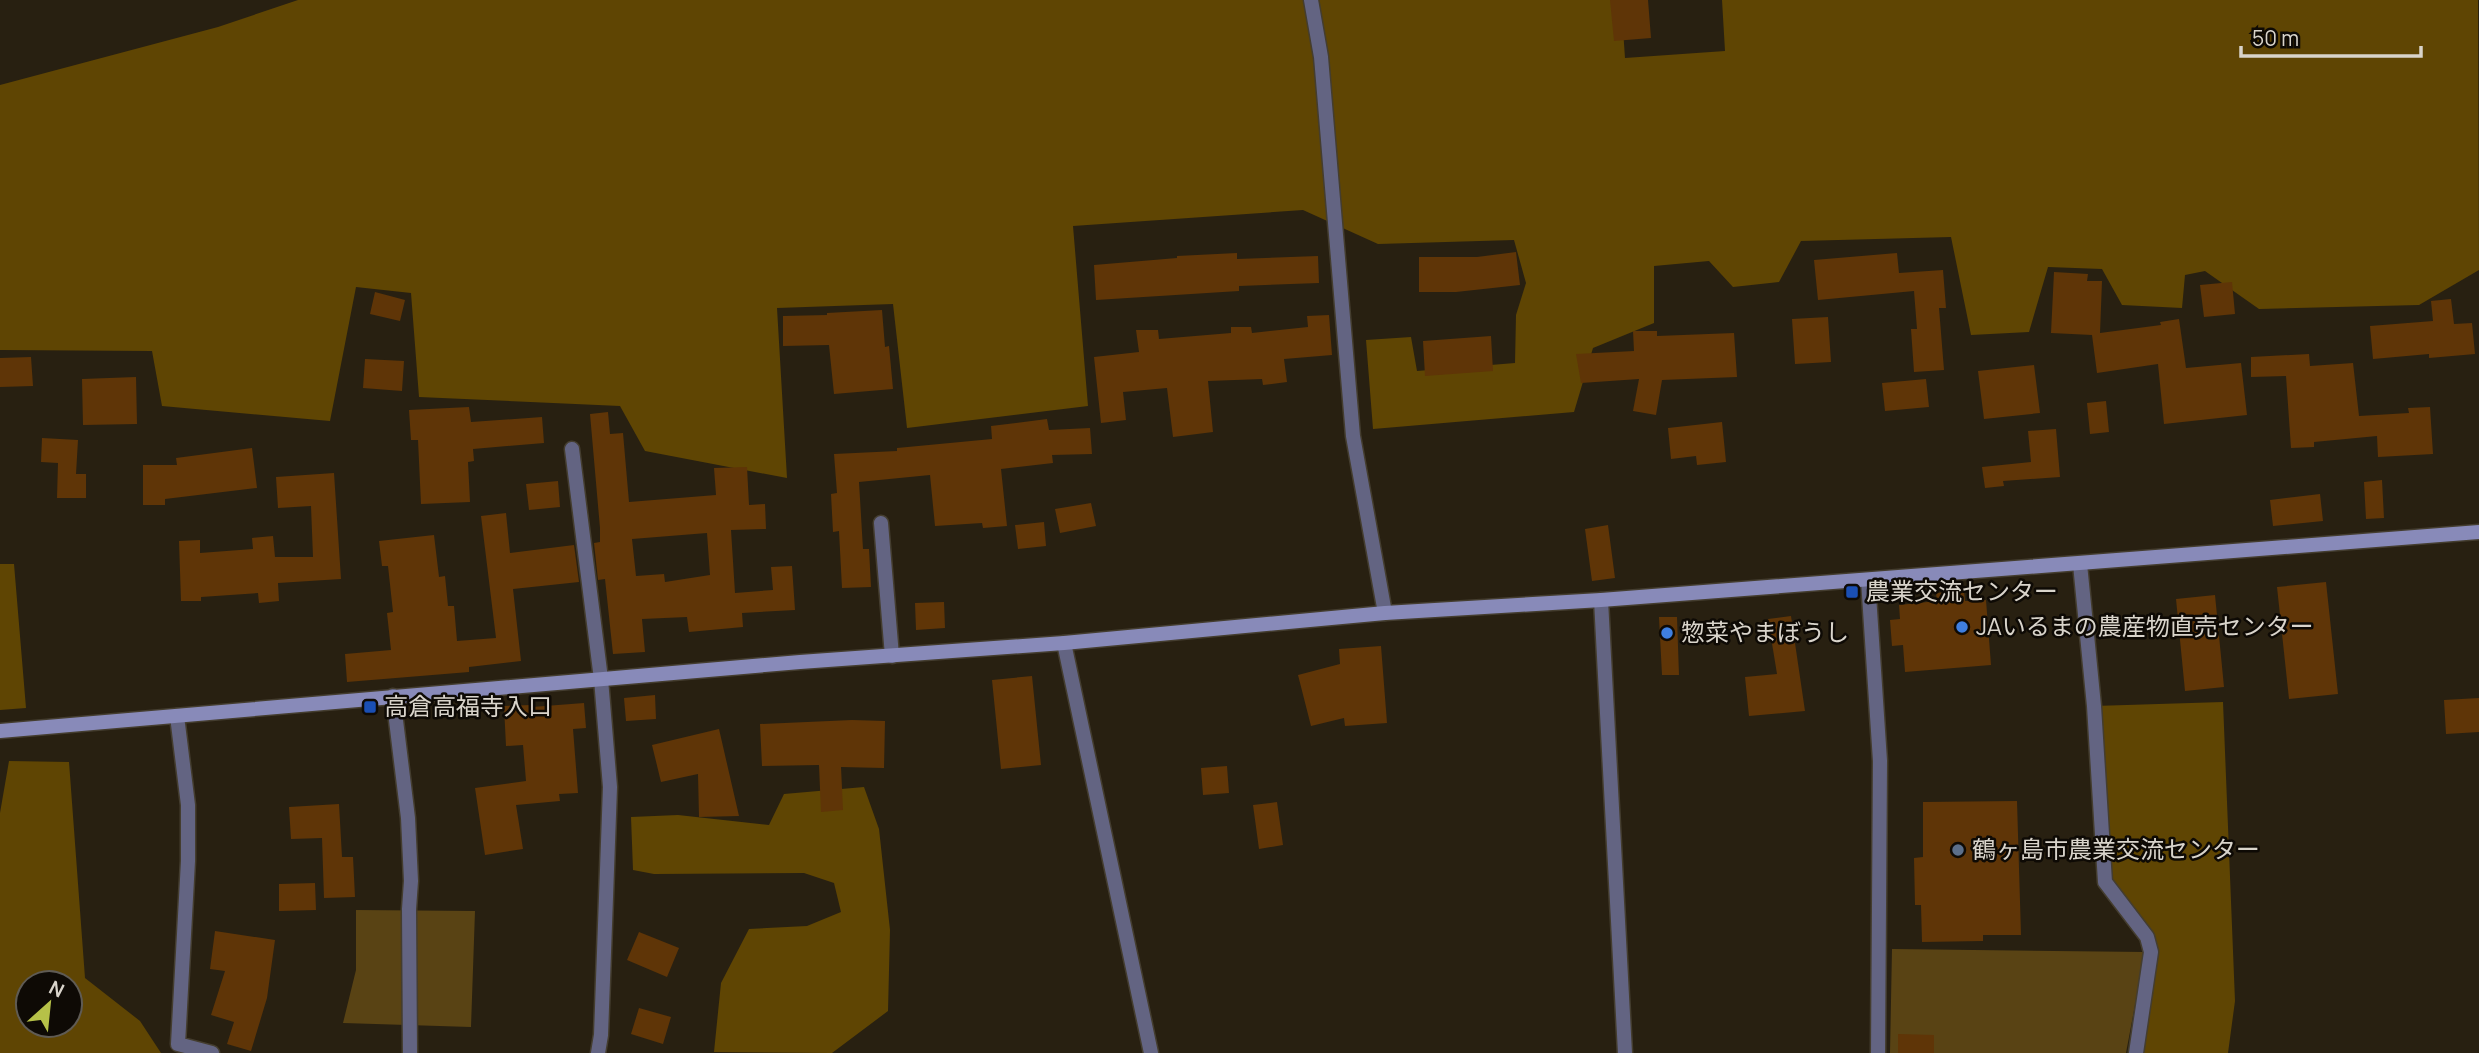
<svg xmlns="http://www.w3.org/2000/svg" width="2479" height="1053" viewBox="0 0 2479 1053" font-family="Manrope,'Noto Sans JP',sans-serif">
<style>
.green{fill:#594314}
.forest{fill:#5f4503;fill-rule:evenodd}
.building{fill:#5f3507;fill-rule:evenodd}
.lines{fill:none;stroke-linecap:round;stroke-linejoin:round}
.street-casing{stroke:#443d2f;stroke-width:17}
.secondary-casing{stroke:#443d2f;stroke-width:17}
.street{stroke:#636482;stroke-width:14}
.secondary{stroke:#888ab9;stroke-width:14}
.transit-dot{fill:#1a4fb4;stroke:#0e0a05;stroke-width:2.5}
.shop-dot{fill:#3f7fe0;stroke:#0e0a05;stroke-width:2.5}
.service-dot{fill:#5c6f8a;stroke:#0e0a05;stroke-width:2.5}
.labels{text-anchor:middle;stroke-width:5;stroke-linejoin:round;paint-order:stroke}
.poi-label{font-size:24px;fill:#d9d4cb;stroke:#0e0a05;text-anchor:start}
</style>
<rect width="100%" height="100%" fill="#282011"/>
<path class="green" d="M 356,910 L 475,911 L 471,1027 L 343,1023 L 356,970 Z
M 1892,949 L 2145,952 L 2126,1053 L 1890,1053 Z"/>
<path class="forest" d="M 298,0 L 1621,0 L 1625,58 L 1725,51 L 1722,0 L 2478,0 L 2479,270 L 2419,305 L 2259,309 L 2205,271 L 2185,275 L 2182,308 L 2122,305 L 2102,269 L 2048,267 L 2029,332 L 1971,335 L 1951,237 L 1801,241 L 1779,282 L 1733,287 L 1709,261 L 1654,266 L 1654,323 L 1593,348 L 1574,412 L 1373,429 L 1366,340 L 1411,337 L 1417,371 L 1515,363 L 1516,315 L 1526,283 L 1514,240 L 1378,244 L 1303,210 L 1073,226 L 1088,406 L 907,428 L 893,304 L 777,308 L 787,478 L 645,451 L 620,406 L 419,397 L 411,293 L 356,287 L 330,421 L 162,406 L 152,351 L 0,350 L 0,85 L 218,27 Z
M 0,564 L 14,564 L 26,708 L 0,710 Z
M 2223,702 L 2235,1001 L 2228,1053 L 2136,1053 L 2151,952 L 2105,882 L 2094,706 Z
M 9,761 L 69,762 L 85,978 L 140,1021 L 161,1053 L 0,1053 L 0,813 ZM 28,983 L 70,983 L 70,1025 L 28,1025 Z
M 864,787 L 879,829 L 890,930 L 888,1011 L 832,1053 L 714,1052 L 721,983 L 749,929 L 807,926 L 841,912 L 834,883 L 804,873 L 654,874 L 633,870 L 631,817 L 678,815 L 769,825 L 784,794 Z"/>
<path class="building" d="M 1610,0 L 1648,0 L 1651,38 L 1614,41 Z
M 1516,252 L 1520,285 L 1456,292 L 1419,292 L 1419,257 L 1477,257 Z
M 1237,253 L 1237,259 L 1318,256 L 1319,283 L 1239,286 L 1239,291 L 1096,300 L 1094,265 L 1177,258 L 1177,256 Z
M 1897,253 L 1899,273 L 1943,270 L 1946,308 L 1939,308 L 1944,370 L 1914,372 L 1911,329 L 1917,329 L 1914,291 L 1818,300 L 1814,260 Z
M 2054,272 L 2088,274 L 2087,281 L 2102,281 L 2100,333 L 2161,325 L 2160,322 L 2179,319 L 2186,368 L 2241,363 L 2247,415 L 2164,424 L 2158,364 L 2097,373 L 2092,335 L 2051,333 Z
M 2232,282 L 2235,314 L 2204,317 L 2200,285 Z
M 375,292 L 405,300 L 400,321 L 370,314 Z
M 2451,299 L 2454,324 L 2472,323 L 2475,354 L 2429,358 L 2429,354 L 2373,359 L 2370,326 L 2433,321 L 2431,301 Z
M 882,310 L 885,347 L 889,346 L 893,389 L 834,394 L 829,345 L 783,346 L 783,316 L 827,315 L 827,313 Z
M 1329,315 L 1332,355 L 1284,359 L 1287,382 L 1263,385 L 1262,379 L 1208,381 L 1213,432 L 1173,437 L 1167,388 L 1123,392 L 1126,420 L 1101,423 L 1094,357 L 1139,352 L 1136,330 L 1158,330 L 1159,339 L 1231,333 L 1231,327 L 1251,327 L 1252,333 L 1308,327 L 1307,316 Z
M 1828,317 L 1831,362 L 1795,364 L 1792,319 Z
M 1633,331 L 1657,331 L 1657,336 L 1734,333 L 1737,377 L 1662,380 L 1656,415 L 1633,411 L 1639,379 L 1581,383 L 1576,354 L 1634,351 Z
M 1491,336 L 1493,371 L 1425,376 L 1423,341 Z
M 2309,354 L 2310,366 L 2353,363 L 2359,416 L 2409,413 L 2408,408 L 2430,407 L 2433,454 L 2378,457 L 2377,436 L 2314,442 L 2314,447 L 2291,448 L 2286,376 L 2251,377 L 2251,357 Z
M 31,357 L 33,386 L 0,387 L 0,358 Z
M 365,359 L 404,361 L 402,391 L 363,388 Z
M 2034,365 L 2040,413 L 1984,419 L 1978,371 Z
M 136,377 L 137,424 L 83,425 L 82,379 Z
M 1926,379 L 1929,407 L 1885,411 L 1882,383 Z
M 2106,401 L 2109,432 L 2090,434 L 2087,403 Z
M 469,407 L 471,422 L 542,417 L 544,443 L 473,449 L 474,461 L 468,462 L 470,502 L 421,504 L 418,440 L 411,440 L 409,410 Z
M 608,412 L 610,434 L 623,433 L 629,502 L 716,495 L 714,468 L 747,467 L 749,505 L 765,504 L 766,529 L 731,530 L 735,593 L 773,590 L 771,567 L 792,566 L 795,610 L 742,613 L 743,627 L 689,632 L 687,617 L 642,619 L 645,652 L 613,654 L 605,579 L 598,580 L 594,543 L 600,542 L 600,528 L 590,414 ZM 707,533 L 710,575 L 665,582 L 664,574 L 636,576 L 632,539 Z
M 1047,419 L 1049,430 L 1090,428 L 1092,454 L 1052,455 L 1053,463 L 1001,469 L 1007,526 L 983,528 L 982,523 L 935,526 L 930,475 L 859,482 L 863,549 L 869,549 L 871,587 L 842,588 L 839,531 L 833,532 L 831,494 L 837,493 L 834,454 L 897,451 L 897,448 L 992,439 L 991,426 Z
M 1722,422 L 1726,462 L 1697,465 L 1696,456 L 1671,459 L 1668,428 Z
M 2056,429 L 2060,477 L 2003,481 L 2004,486 L 1985,488 L 1982,467 L 2031,462 L 2028,431 Z
M 42,438 L 78,440 L 76,474 L 86,474 L 86,498 L 57,498 L 58,463 L 41,462 Z
M 252,448 L 257,488 L 165,499 L 165,505 L 143,505 L 143,465 L 177,465 L 176,458 Z
M 334,473 L 341,579 L 278,583 L 279,601 L 259,603 L 258,593 L 201,597 L 201,601 L 181,601 L 179,541 L 200,540 L 200,553 L 253,549 L 252,538 L 273,536 L 275,557 L 313,557 L 311,506 L 278,508 L 276,477 Z
M 2382,480 L 2384,518 L 2366,519 L 2364,482 Z
M 558,481 L 560,507 L 529,510 L 526,484 Z
M 2320,494 L 2323,521 L 2273,526 L 2270,500 Z
M 1091,503 L 1096,526 L 1060,533 L 1055,509 Z
M 506,513 L 510,553 L 574,545 L 579,582 L 513,589 L 521,661 L 469,667 L 469,672 L 347,682 L 345,654 L 391,650 L 387,613 L 393,612 L 388,566 L 382,566 L 379,541 L 434,535 L 439,577 L 445,576 L 448,606 L 454,606 L 457,641 L 496,638 L 481,516 Z
M 1044,522 L 1046,546 L 1018,549 L 1015,525 Z
M 1608,525 L 1615,578 L 1592,581 L 1585,529 Z
M 2326,582 L 2338,694 L 2289,699 L 2277,587 Z
M 1964,591 L 1965,601 L 1986,600 L 1991,665 L 1905,672 L 1903,645 L 1892,646 L 1890,620 L 1900,619 L 1899,605 L 1937,601 L 1936,593 Z
M 2215,595 L 2224,687 L 2185,691 L 2176,599 Z
M 944,602 L 945,628 L 916,630 L 915,603 Z
M 1791,616 L 1805,711 L 1749,716 L 1745,677 L 1777,674 L 1768,619 Z
M 1659,617 L 1677,617 L 1679,675 L 1662,675 Z
M 1381,646 L 1387,723 L 1345,726 L 1344,718 L 1311,726 L 1298,675 L 1340,664 L 1339,649 Z
M 1032,676 L 1041,765 L 1001,769 L 992,680 Z
M 655,695 L 656,719 L 626,721 L 624,698 Z
M 2479,698 L 2479,732 L 2446,734 L 2444,700 Z
M 584,703 L 586,728 L 573,729 L 578,793 L 559,794 L 560,801 L 516,805 L 523,849 L 485,855 L 475,788 L 526,781 L 523,745 L 506,746 L 504,706 L 532,705 L 532,707 Z
M 852,720 L 885,721 L 884,768 L 841,767 L 843,810 L 821,812 L 819,765 L 762,766 L 760,724 Z
M 719,729 L 739,816 L 699,817 L 698,774 L 661,782 L 652,745 Z
M 1227,766 L 1229,793 L 1203,795 L 1201,768 Z
M 2017,801 L 2021,935 L 1983,935 L 1983,941 L 1922,942 L 1921,905 L 1915,905 L 1914,858 L 1923,857 L 1923,802 Z
M 1277,802 L 1283,845 L 1259,849 L 1253,805 Z
M 339,804 L 342,857 L 353,857 L 355,897 L 324,898 L 322,838 L 291,839 L 289,807 Z
M 315,883 L 316,910 L 279,911 L 279,884 Z
M 215,931 L 275,940 L 267,998 L 251,1051 L 227,1044 L 234,1022 L 211,1015 L 225,971 L 210,969 Z
M 639,932 L 679,948 L 667,977 L 627,960 Z
M 639,1008 L 671,1017 L 663,1044 L 631,1034 Z
M 1898,1034 L 1934,1035 L 1934,1053 L 1898,1053 Z"/>
<g class="lines">
<g class="street-casing">
<path id="street" d="M 1311,0 L 1321,57 L 1353,436 L 1385,613
M 572,449 L 601,679 L 610,787 L 601,1035 L 598,1053
M 881,523 L 892,656
M 2080,564 L 2094,706 L 2105,882 L 2147,937 L 2151,952 L 2136,1053
M 1868,580 L 1880,761 L 1878,1053
M 1601,600 L 1625,1053
M 1064,643 L 1151,1053
M 393,696 L 408,818 L 411,881 L 409,909 L 410,1053
M 177,716 L 188,805 L 188,861 L 178,1044 L 212,1053"/>
</g>
<g class="secondary-casing">
<path id="secondary" d="M 0,731 L 800,662 L 1064,643 L 1385,613 L 1601,600 L 2479,532"/>
</g>
<use href="#street" class="street"/>
<use href="#secondary" class="secondary"/>
</g>
<g class="transit-dot">
<rect x="1845" y="585" width="14" height="14" rx="3.5"/>
<rect x="363" y="700" width="14" height="14" rx="3.5"/>
</g>
<g class="shop-dot">
<circle cx="1962" cy="627" r="7"/>
<circle cx="1667" cy="633" r="7"/>
</g>
<circle class="service-dot" cx="1958" cy="850" r="7"/>
<g class="labels">
<g class="poi-label">
<text x="1866" y="600">農業交流センター</text>
<text x="1976" y="635">JAいるまの農産物直売センター</text>
<text x="1681" y="641">惣菜やまぼうし</text>
<text x="384" y="715">高倉高福寺入口</text>
<text x="1972" y="858">鶴ヶ島市農業交流センター</text>
</g>
</g>
<g transform="translate(49 1004) rotate(27)"><circle r="33" fill="#0e0a05" stroke="#5f5b54" stroke-width="2"/>
<path d="M0-5L12 26L0 18L-12 26Z" fill="#b6c148"/>
<text y="-10" font-size="19" font-weight="bold" text-anchor="middle" fill="#d9d4cb">N</text>
</g>
<path d="M2241 46v10h180v-10" fill="none" stroke="#d9d4cb" stroke-width="3.5"/>
<text x="2252" y="46" font-size="21" fill="#d9d4cb" stroke="#0e0a05" stroke-width="5" paint-order="stroke">50 m</text>
</svg>
